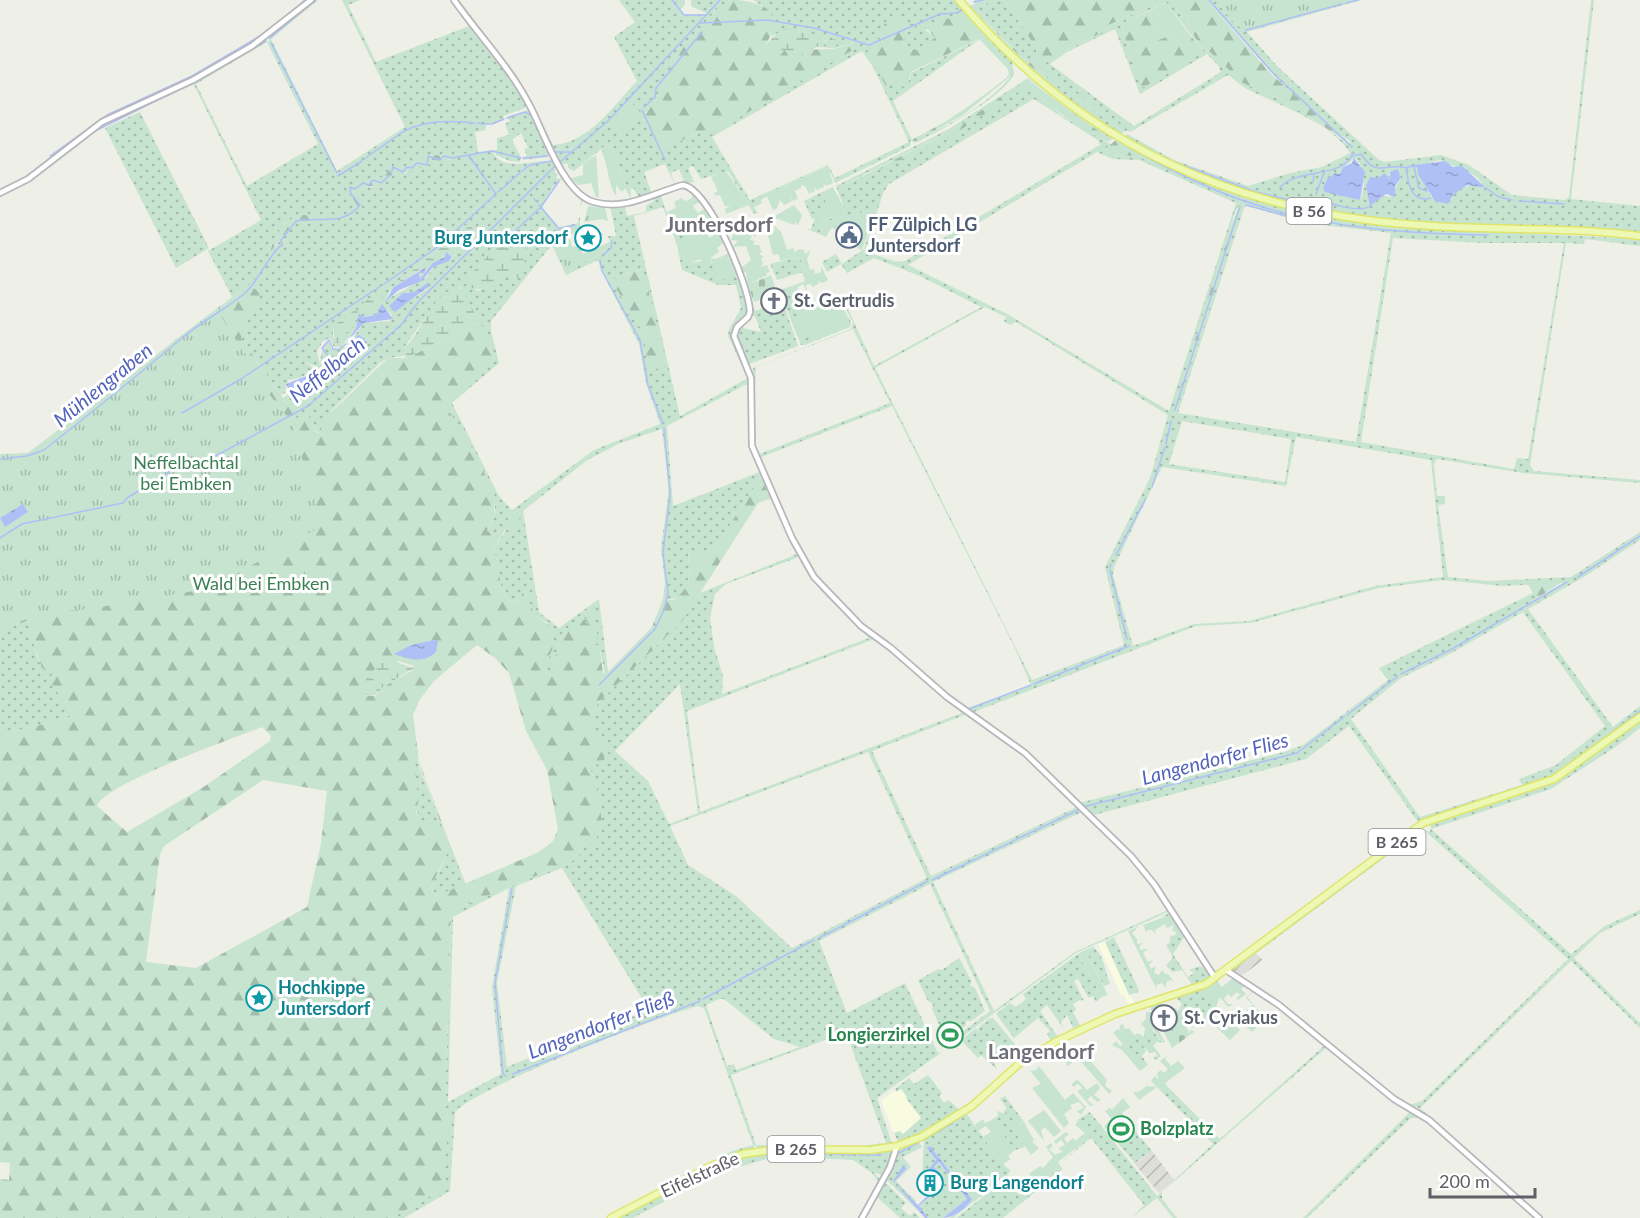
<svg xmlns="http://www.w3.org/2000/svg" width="1640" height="1218" viewBox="0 0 1640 1218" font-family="Lato,sans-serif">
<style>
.commercial{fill:#f9fbe1}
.industrial{fill:url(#industrial-furrows)}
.grass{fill:url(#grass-dots);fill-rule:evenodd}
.forest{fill:url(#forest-firs);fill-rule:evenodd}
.wetland{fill:url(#wetland-marsh)}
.cemetery{fill:url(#cemetery-stones)}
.park{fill:url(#park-tufts)}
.garden{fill:#c6e4d0}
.water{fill:url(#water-ripples)}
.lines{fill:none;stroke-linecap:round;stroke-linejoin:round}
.stream{stroke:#afc0f7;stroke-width:1.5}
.minor-casing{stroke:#b7b7bc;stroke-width:8}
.major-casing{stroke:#dfe56b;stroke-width:9}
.minor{stroke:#fff;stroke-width:4.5}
.major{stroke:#edf8b4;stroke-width:6}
.labels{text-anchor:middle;stroke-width:6;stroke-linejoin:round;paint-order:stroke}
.shield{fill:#fff;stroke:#8f9094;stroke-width:1.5}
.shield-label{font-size:16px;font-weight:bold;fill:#5f6066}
.service-label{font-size:18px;font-weight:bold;fill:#4e5e75;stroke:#fff;text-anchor:start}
.culture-label{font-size:18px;font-weight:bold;fill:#0d838f;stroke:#fff;text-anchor:start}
.worship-label{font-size:18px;font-weight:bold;fill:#5b616d;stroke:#fff;text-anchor:start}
.park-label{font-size:18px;fill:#3d7f55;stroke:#fff}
.leisure-label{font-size:18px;font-weight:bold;fill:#27864d;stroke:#fff;text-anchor:end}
.street-label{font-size:18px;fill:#5f6066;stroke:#fff}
.water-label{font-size:20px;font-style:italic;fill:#5364ba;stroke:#fff}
.quarter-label{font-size:21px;font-weight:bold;fill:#707178;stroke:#fff}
</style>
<defs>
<pattern id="industrial-furrows" width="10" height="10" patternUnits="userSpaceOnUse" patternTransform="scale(1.5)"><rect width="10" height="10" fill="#deded9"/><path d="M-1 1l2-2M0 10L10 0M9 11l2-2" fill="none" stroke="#b7b7b4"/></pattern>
<pattern id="grass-dots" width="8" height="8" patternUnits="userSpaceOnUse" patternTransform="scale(1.5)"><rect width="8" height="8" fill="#c6e4d0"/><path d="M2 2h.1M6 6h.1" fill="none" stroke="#a4bcad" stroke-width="1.8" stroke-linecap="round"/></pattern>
<pattern id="forest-firs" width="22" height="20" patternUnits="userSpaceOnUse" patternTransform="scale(1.5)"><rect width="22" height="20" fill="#c6e4d0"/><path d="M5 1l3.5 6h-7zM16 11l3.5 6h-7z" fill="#a4bcad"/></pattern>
<pattern id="wetland-marsh" width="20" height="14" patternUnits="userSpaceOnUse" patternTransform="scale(1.5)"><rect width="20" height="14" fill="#c6e4d0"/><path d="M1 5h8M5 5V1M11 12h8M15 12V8" fill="none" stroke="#a4bcad"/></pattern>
<pattern id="cemetery-stones" width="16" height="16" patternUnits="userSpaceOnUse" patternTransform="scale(1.5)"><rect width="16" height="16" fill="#c6e4d0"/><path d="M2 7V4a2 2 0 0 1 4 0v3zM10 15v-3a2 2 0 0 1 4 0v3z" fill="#a4bcad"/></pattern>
<pattern id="park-tufts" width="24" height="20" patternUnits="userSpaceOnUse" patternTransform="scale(1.5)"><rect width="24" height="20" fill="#c6e4d0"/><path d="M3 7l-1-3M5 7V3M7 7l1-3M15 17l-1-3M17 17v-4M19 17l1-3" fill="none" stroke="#a4bcad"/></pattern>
<pattern id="water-ripples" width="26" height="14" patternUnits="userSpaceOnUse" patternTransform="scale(1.5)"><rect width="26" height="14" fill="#afc0f7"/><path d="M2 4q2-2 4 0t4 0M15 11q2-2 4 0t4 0" fill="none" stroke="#929fcc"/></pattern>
</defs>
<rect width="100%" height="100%" fill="#eeefe7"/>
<path class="commercial" d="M 1105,942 L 1133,1001 L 1134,1005 L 1129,1006 L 1124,995 L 1121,995 L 1098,944 Z
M 901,1085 L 932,1127 L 897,1141 L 881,1101 Z"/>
<path class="industrial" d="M 1255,953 L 1263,960 L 1240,977 L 1231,970 Z
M 1152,1151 L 1174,1180 L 1159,1193 L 1133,1162 L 1138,1162 Z"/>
<path class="grass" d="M 313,0 L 318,0 L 271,39 L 337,171 L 405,127 L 342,0 L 360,0 L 348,5 L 376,62 L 469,26 L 450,0 L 453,0 L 506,68 L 528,107 L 503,116 L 504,120 L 491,125 L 486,123 L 486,130 L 475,132 L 478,152 L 492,150 C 501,174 535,159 552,161 L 556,166 L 554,172 L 558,174 L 556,177 L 558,179 L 565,178 L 584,197 L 580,208 L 582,197 L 565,180 L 562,179 L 553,187 L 542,207 L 559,227 L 578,223 L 580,215 L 580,230 L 569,235 L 563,234 L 555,239 L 587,261 L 599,255 L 611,245 L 608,236 L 616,236 L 610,206 L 625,205 L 627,216 L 646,212 L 646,206 L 655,200 L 651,199 L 660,194 L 672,227 L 695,217 L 701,230 L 680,249 L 685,265 C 723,251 747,276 748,315 L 735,327 L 732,338 L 750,378 L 751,445 L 762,472 L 759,475 L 763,475 L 763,479 L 760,478 L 761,476 L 712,553 L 688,553 C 690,573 692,602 663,599 L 665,582 L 661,548 L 669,489 L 662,429 L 618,444 L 586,461 L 523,511 L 539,612 L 559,628 L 599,599 L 608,672 L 605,674 L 599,646 L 593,645 L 593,611 L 585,617 L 589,626 L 563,632 L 550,674 L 542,673 L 544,662 L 550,656 L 549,624 L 534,615 L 528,598 L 522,595 L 520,601 L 510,602 C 495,586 503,567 493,550 L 518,512 L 508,512 L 509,523 L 497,534 L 487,531 C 491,525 495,517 495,509 C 497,485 457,426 444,404 L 494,360 L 486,326 L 480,324 L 460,287 L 438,300 L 403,349 L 403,356 L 388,358 L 380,363 L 332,410 L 321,433 L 315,431 L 306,414 L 297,419 L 283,398 L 289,394 L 297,401 L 305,400 L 317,376 L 314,373 L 318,367 L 304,362 L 316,369 L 300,378 L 288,380 L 285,393 L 281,395 L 241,338 C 242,322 262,305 253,287 L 257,276 L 246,292 L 243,290 L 232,297 L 208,251 L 261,220 L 194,85 L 195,81 L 265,40 L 269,42 L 269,36 ZM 267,42 L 318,144 L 247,186 L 196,84 ZM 464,153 L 467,155 L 444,161 L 430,160 L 423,166 L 408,170 L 405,174 L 396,173 C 384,181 377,189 363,187 L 356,195 L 356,209 L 356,202 L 350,194 L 377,177 L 383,178 L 395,165 L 397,170 L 428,156 ZM 663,207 L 677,245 L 682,270 L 718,285 L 736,285 L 741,308 L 729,329 L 728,336 L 748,378 L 680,416 L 634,216 ZM 304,215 L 321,221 L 295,221 L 272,251 L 271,245 L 285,223 ZM 463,225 L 472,227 L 479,241 L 473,237 L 449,261 L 433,267 L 427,277 L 386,300 L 391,288 L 440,248 L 456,247 ZM 519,238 L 525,259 L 515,277 L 509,274 L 478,291 L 464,282 L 496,247 L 513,244 ZM 550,247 L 553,247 L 566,275 L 598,260 L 601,270 L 639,344 L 646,383 L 660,424 L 594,450 L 512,510 L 499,496 L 452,403 L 499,363 L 491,331 L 491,321 ZM 642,269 L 666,362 L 665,367 L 649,370 L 644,334 L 611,280 ZM 428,283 L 426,290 L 395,311 L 392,305 L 406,292 L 414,292 ZM 386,309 L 392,315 L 390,321 L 364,323 L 346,347 L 332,349 L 328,341 C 321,346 321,356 320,365 L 317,351 L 323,341 L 330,338 L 334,347 L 341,347 L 356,328 L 359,313 L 364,317 L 376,315 ZM 358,312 L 340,343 L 333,338 L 333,327 ZM 358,334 L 367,345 L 358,355 L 335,372 L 329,381 L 327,376 L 335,368 L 333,360 L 349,350 ZM 745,385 L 749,385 L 750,446 L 760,472 L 673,506 L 667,426 Z
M 455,0 L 459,0 L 518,77 L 553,145 C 589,143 614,105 637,81 L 614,37 L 635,22 L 619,0 L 685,0 L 685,5 L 680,9 L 685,15 L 708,14 L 691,6 L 691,0 L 731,0 L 718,8 L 672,59 L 668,77 L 655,98 L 660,150 L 707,129 L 710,134 L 855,42 L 836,48 L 816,47 L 822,44 L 835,46 C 816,34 793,22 771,37 C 777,17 770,10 753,0 L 954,0 L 961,9 L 953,12 L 956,16 L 925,30 L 936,38 L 916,50 L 903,44 L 904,34 L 915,29 L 867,44 L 886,86 L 895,81 L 910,80 L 911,73 L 980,39 L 893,101 L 912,140 C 947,128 988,105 1012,75 L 1001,54 L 964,12 L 1012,62 L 1014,74 C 1004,97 938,132 915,143 L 911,140 L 910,146 L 835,183 L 828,166 L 825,167 L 766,194 L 767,196 L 761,200 L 762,203 L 754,207 L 758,213 L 754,214 L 728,171 L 701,179 L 693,166 L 688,168 L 694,182 L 685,183 L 679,169 L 671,173 L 675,185 L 665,164 L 644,172 L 652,194 L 640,199 L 633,188 L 626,189 L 611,141 L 574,171 L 568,168 L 568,164 L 559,164 L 531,105 ZM 862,51 L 873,67 L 909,142 L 835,178 L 828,165 L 750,200 L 712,137 Z
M 1160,0 L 1171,0 L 1196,39 L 1243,83 L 1288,103 L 1351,146 L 1350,141 C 1293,105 1253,49 1207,0 L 1215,0 L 1236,25 L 1345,0 L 1362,0 L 1247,32 L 1278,67 L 1379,160 L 1385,162 L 1441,155 L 1469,165 L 1512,195 L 1565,200 L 1569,197 L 1591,0 L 1594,0 L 1571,199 L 1640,206 L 1640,233 L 1414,222 L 1350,216 L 1290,204 L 1224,184 L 1160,156 L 1124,136 L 1127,134 L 1174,160 L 1248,186 L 1290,173 L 1322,167 L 1350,153 C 1334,124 1275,103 1247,89 C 1240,85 1234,79 1228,75 L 1130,132 L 1039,67 L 1061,53 L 1109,29 L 1108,25 L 1159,3 ZM 1166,2 L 1204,52 L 1142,87 L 1122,29 L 1125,22 ZM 1115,29 L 1140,94 L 1207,54 L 1218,65 L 1221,72 L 1134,126 L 1050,64 L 1067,52 ZM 1355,158 C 1366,167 1366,188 1360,200 L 1327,192 L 1323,188 L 1327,179 L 1335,173 L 1340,174 L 1343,167 ZM 1440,160 C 1456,169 1477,169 1485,189 C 1472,182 1457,185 1451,200 L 1431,197 L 1417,167 L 1407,168 ZM 1398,169 L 1401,178 L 1390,197 L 1367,192 L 1369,182 L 1387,175 L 1390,180 L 1389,173 Z
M 996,1 L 1002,0 L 1008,4 L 1036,48 L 1038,60 L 1032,64 L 1002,38 L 975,6 Z
M 971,10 L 1030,66 L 1124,132 L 1121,134 C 1065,99 1016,58 971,10 Z
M 1028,78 L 1077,115 L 1114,138 L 1111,140 L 1028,79 L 957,127 L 844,185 L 948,138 L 1015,92 L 1024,88 L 1031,88 L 1062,116 L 1110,144 L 1106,149 L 1109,155 L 1137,156 L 1163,167 L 1117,140 L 1204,183 L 1260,202 L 1323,217 L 1397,227 L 1640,239 L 1640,246 L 1585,239 L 1584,244 L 1566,243 L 1530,465 L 1534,471 L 1640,480 L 1640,483 L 1523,473 L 1437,459 L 1434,464 L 1437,496 L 1445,496 L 1445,504 L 1438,505 L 1448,577 L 1488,581 L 1571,577 L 1640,532 L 1640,540 L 1584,577 L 1528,609 L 1613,727 L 1640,706 L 1640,713 L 1553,778 L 1424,820 L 1420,818 L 1419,823 L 1217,973 L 1212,970 L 1153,880 L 1135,860 L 1024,750 L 971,710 L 966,709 L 943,693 L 892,648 L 856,621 L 820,584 L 800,554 L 754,449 L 753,368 L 851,329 L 853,323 L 839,296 L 843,298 L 874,366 L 981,307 L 920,276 L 874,258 L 847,273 L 841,264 L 827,272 L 822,262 L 836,254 L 842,264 L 864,249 L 877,209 L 824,222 L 819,234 L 807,229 L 811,229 L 815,218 L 822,221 L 847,215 L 836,186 L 949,129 ZM 1034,99 L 1099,141 L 1100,145 L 905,261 L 896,262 L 865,251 L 883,193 L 889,184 ZM 1097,152 L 1113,159 L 1139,160 L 1236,203 L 1169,411 L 1009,315 L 908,265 ZM 1240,205 L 1202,332 L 1175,409 L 1235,212 ZM 1247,206 L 1306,223 L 1391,233 L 1356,442 L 1178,413 L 1244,208 ZM 1393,238 L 1482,243 L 1564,243 L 1528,459 L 1517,458 L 1514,469 L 1361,442 ZM 985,307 L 1006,317 L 1004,321 L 1010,325 L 1016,322 L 1168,415 L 1150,478 L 1105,567 L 1124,645 L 1032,680 L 875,368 ZM 853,329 L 890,403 L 757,455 L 753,437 L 756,367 ZM 892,406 L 1014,646 L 1031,685 L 967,708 L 863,625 L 820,583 L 799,549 L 759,458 ZM 1182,421 L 1291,439 L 1285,482 L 1169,464 ZM 1296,437 L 1431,460 L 1443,577 L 1375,586 L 1249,621 L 1194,624 L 1133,646 L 1113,575 L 1114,567 L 1162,467 L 1286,486 ZM 1443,580 L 1503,586 L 1563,583 L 1537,599 L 1533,593 L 1379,668 L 1388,680 L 1303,745 L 1284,752 L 1079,803 L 1024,748 L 974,712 L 1196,626 L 1251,623 L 1379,588 ZM 1523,612 L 1605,726 L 1556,765 L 1519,779 L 1522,785 L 1420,817 L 1351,719 L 1401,678 L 1448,655 ZM 1349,726 L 1418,822 L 1222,969 L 1214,971 L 1148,871 L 1094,815 L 1306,759 Z
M 528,110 L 531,111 L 550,155 L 549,157 L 523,160 L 523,157 L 527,156 L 524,149 L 528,148 L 521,133 L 512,140 L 521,157 L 520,162 L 510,161 L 496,155 L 494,150 L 497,150 L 497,138 L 509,135 L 505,124 L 510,121 L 506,117 Z
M 140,112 L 209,248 L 176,268 L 105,128 Z
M 822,192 L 828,208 L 810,215 L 804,201 Z
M 799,257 L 806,271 L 777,280 L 770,264 Z
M 792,286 L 799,304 L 808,300 L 803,304 L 806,310 L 815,310 L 807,313 L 811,342 L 851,325 L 837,298 L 851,322 L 851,326 L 850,327 L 805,345 L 801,345 L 779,290 Z
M 778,303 L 781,309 L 785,308 L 798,346 L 749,364 L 736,342 L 736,331 L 744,322 L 743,328 L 761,332 L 755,316 L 750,316 L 753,306 L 755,311 Z
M 764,483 L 768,486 L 799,556 L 824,592 L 872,637 L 964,712 L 1013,743 L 1144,872 L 1170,911 L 1076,953 L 955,1042 L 953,1039 L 990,1011 L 930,884 L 819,941 L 847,1013 L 905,983 L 938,1053 L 942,1052 L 877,1098 L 892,1144 L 870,1149 L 758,1148 L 755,1145 L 753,1149 L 705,1168 L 604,1218 L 732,1151 L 753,1145 L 704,1008 L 698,1006 C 663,1015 464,1092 455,1113 L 450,1191 L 404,1218 L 392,1218 L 439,1191 L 449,1119 L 445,1103 L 451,911 L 579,858 L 580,846 L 587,843 L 587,849 L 592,850 L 596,839 L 598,791 L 591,771 L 594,734 L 591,718 L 598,703 L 682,621 L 700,593 L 797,554 L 772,499 L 766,500 L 763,495 ZM 799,557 L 821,591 L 869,638 L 722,694 L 723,676 L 714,647 L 710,617 L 715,594 L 726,584 ZM 874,639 L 962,713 L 700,812 L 687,711 ZM 680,684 L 698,813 L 669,824 L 648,781 L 615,751 ZM 967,714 L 1020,751 L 1077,807 L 931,876 L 872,751 ZM 868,752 L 927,878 L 792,948 L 736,896 L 688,865 L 670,826 ZM 1082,812 L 1140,869 L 1168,910 L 1075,952 L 994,1011 L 933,882 ZM 562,868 L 649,1010 L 507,1067 L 497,983 L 516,886 ZM 509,888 L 492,987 L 501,1074 L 448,1102 L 453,917 ZM 719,999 L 724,999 L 774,1039 L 800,1047 L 736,1070 L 734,1064 L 727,1066 L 706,1005 ZM 846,1032 L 886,1143 L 849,1147 L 756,1145 L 731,1075 Z
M 29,619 L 37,656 L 42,668 L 54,672 L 58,693 L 73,714 L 68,718 L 0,735 L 0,631 Z
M 1640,721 L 1640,728 L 1617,746 L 1551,789 L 1431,829 L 1571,954 L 1605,926 L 1640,910 L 1640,914 L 1600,933 L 1574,958 L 1640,1023 L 1640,1028 L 1571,961 L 1420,1108 L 1541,1218 L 1420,1113 L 1419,1108 L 1399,1101 L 1239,976 L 1273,998 L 1394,1096 L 1410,1105 L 1422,1101 L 1568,959 L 1423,829 L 1231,972 L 1231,969 L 1419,828 L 1430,832 L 1431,826 L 1427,825 L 1563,776 Z
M 413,740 L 419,766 L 445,834 C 437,830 425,826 419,820 C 416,817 413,750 413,740 Z
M 448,839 L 466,885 L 436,896 L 431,886 C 438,872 450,855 448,839 Z
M 1168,914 L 1172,915 L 1186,934 L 1173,954 L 1188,977 L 1194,973 L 1189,970 L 1199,966 L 1209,970 L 1212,977 L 1193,986 L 1182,970 L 1173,972 L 1166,966 L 1173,957 L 1166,945 L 1184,934 L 1164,916 L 1157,918 Z
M 1114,937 L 1139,990 L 1138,992 L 1129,995 L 1105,942 Z
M 1093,947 C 1105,956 1105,972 1110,984 L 1104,986 L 1085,950 Z
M 1078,954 L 1102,997 L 1096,1002 L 1093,996 L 1089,998 L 1078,979 L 1074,981 L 1084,1001 L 1080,1000 L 1073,1004 L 1076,1010 L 1073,1012 L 1081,1027 L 1074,1030 L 1067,1015 L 1061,1022 L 1064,1029 L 1047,1005 L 1040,1011 L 1058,1037 L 1051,1041 L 1047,1034 L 1050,1031 L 1038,1018 L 1014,1038 L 996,1014 L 1010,1003 L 1016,1007 L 1026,999 L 1023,994 Z
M 959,958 L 972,982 L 970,985 L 975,988 L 985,1011 L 971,1021 L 966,1021 L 966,1025 L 958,1031 L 950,1026 L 942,1031 L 932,1009 L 933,1004 L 928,1001 L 918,980 L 939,969 L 942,970 Z
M 1214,981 L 1203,990 L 1222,1012 L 1208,1022 L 1201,1014 L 1194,1019 L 1176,997 L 1199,990 Z
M 1254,991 L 1256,991 L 1278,1005 L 1410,1111 L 1411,1114 L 1421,1116 L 1436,1129 L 1421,1118 L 1411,1118 L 1307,1218 L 1303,1218 L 1410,1112 L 1327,1047 L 1162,1192 L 1162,1199 L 1177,1218 L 1173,1218 L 1157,1198 L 1131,1218 L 1144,1205 L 1091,1138 L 1059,1164 L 1090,1137 L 1077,1120 L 1090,1112 L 1157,1196 L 1213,1144 L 1161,1091 L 1167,1086 L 1220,1139 L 1325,1045 C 1315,1036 1266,994 1255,993 C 1251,993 1250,995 1247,997 L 1259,1011 L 1246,998 L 1246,997 Z
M 990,1018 L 993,1018 L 1025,1056 L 1017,1062 L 1001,1044 L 997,1047 L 1005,1056 L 1003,1060 L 998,1054 L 995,1055 L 998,1058 L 994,1063 L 998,1070 L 981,1055 L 978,1058 L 961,1040 L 976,1028 L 978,1031 L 979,1027 Z
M 1145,1028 L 1151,1028 L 1162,1043 L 1157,1042 L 1153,1046 L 1161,1056 L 1156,1060 L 1153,1057 L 1157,1056 L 1155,1052 L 1150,1053 L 1142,1045 L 1146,1051 L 1142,1056 L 1148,1065 L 1144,1068 L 1124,1045 L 1127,1039 L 1138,1033 L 1144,1037 Z
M 928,1075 L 942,1093 L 939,1096 L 944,1103 L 949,1100 L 961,1112 L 925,1133 L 898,1142 L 894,1133 L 900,1131 L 903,1134 L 921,1118 L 906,1098 L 890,1110 L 907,1097 L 901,1089 L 896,1092 L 895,1089 L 909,1078 L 914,1084 Z
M 1005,1096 L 1024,1122 L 1011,1126 L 1025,1147 L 1015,1150 L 991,1120 L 998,1116 L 997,1111 L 1006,1114 L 1004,1111 L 1007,1108 L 1000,1099 Z
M 966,1113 L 1009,1174 L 953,1218 L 949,1218 L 969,1204 L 971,1197 L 935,1152 L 927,1148 L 936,1160 L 925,1177 L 922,1178 L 924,1139 Z
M 1138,1134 L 1152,1151 L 1135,1163 L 1121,1147 Z
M 918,1141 L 922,1147 L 903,1157 L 911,1167 L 896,1181 L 916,1201 L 913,1204 L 925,1218 L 887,1180 L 901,1149 Z
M 785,1150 L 854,1153 L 892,1150 L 894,1152 L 884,1176 L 873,1172 L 880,1179 L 880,1183 L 861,1218 L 879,1183 L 872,1173 L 853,1160 L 777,1156 L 718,1173 L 633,1218 L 615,1218 L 715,1166 L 742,1156 Z
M 939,1162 L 967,1199 L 943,1218 L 928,1218 L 919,1206 L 941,1188 L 940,1176 L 934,1167 Z
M 1061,1167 L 1063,1169 L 1003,1218 L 956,1218 L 1006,1179 L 1019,1195 L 1028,1187 L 1024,1182 L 1030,1178 L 1035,1181 L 1042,1176 L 1045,1180 Z
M 886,1183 L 906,1203 L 901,1208 L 910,1216 L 914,1212 L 920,1218 L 900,1218 L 877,1197 L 864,1218 Z"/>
<path class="forest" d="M 731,0 C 762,0 788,13 765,45 L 785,50 L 795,59 C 815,44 817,52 837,48 C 847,46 852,41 861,45 L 710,135 L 707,129 L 660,150 L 641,112 L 655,98 L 668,77 L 672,59 L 718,8 Z
M 974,0 L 1160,0 L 1159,3 L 1108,25 L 1109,29 L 1061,53 L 1040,67 L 1128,130 L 1124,132 L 1030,66 L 969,6 L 975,4 ZM 996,1 L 1002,0 L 1008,4 L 1036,48 L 1038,60 L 1032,64 L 1002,38 L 975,6 Z
M 1171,0 L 1207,0 L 1271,74 L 1353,146 L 1288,103 L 1243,83 L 1196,39 Z
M 961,9 L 1012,66 L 1012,75 L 963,115 L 916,141 L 911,140 C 948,122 973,104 1005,79 L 1009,75 L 1008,69 L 979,39 L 911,72 L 908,84 L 904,87 L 895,81 L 886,86 L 865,46 L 880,39 L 881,28 L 892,16 L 915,25 L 915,29 L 904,34 L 903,44 L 916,50 L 935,38 L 925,26 L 956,16 L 952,10 Z
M 1149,11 L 1158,40 L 1186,30 L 1204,52 L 1142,88 L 1122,29 L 1125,22 Z
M 1027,79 L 1111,140 L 1108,142 C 1078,128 1055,111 1031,88 L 1024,88 L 948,138 L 844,186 L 957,127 Z
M 1116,140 L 1164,167 L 1163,168 L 1137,156 L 1109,155 L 1106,148 Z
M 464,153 C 475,161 490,181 492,192 L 467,155 L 444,161 L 431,160 L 428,166 L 413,169 L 412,173 L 408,170 L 402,175 L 396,173 L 381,185 L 363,187 L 356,195 L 362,207 L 356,209 L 357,205 L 350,194 L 349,187 L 377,177 L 383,178 L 394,165 L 397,170 L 428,156 Z
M 1240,205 L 1202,332 L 1174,409 L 1228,233 Z
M 304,215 L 328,218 L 326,221 L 295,221 L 271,251 C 272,236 288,215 304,215 Z
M 643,269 L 666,361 L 665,367 L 648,370 L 644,334 L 611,280 Z
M 258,276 L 253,287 L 259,293 L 260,300 L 249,316 L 241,338 L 297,418 L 307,411 L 315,432 L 321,433 L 322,421 L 388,358 L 406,358 L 480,324 L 486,326 L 494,360 L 444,405 L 465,433 L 495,496 L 494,517 L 487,531 L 497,534 L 509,523 L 508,512 L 519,512 L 520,525 L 505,530 L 493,550 C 503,567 495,586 510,602 L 516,602 L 526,589 L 534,615 L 553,628 L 554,645 L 542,673 L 550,674 L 563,632 L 582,619 L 589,625 L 584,617 L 593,610 L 598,639 L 593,640 L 593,645 L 599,645 L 603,673 L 608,672 L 652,627 L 663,599 L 673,600 C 692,588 690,574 688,553 L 712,553 L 761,476 L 766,485 L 763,495 L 766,500 L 758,503 L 682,621 L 598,703 C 586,724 594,735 611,750 L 591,771 L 598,791 L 602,824 L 592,851 L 587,849 L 586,843 L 580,846 L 579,858 L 451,911 L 445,1103 L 449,1119 L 443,1184 L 439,1191 L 392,1218 L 0,1218 L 0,1179 L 9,1180 L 10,1163 L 0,1162 L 0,735 L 68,718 L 73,714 L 48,680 L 54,672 L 42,668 L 32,639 L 29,620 L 0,631 L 0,567 L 157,358 L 175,340 L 219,310 L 218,308 L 242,290 L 246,292 L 246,287 ZM 477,645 L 495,658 L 509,673 L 526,731 L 547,770 L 558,829 L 553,841 L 539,852 L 436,896 L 431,886 L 448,852 L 448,839 L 419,761 L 413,715 L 420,699 L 434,681 ZM 399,661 L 414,666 L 413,670 L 383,687 L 375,696 L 361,695 L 359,692 L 360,687 ZM 262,727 L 271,736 L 270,741 L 202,788 L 127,832 L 97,806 C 102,785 236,737 262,727 ZM 413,746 L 444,832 L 436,825 L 423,823 L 416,814 L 418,801 ZM 263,780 L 327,791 L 321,843 L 307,907 L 196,968 L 146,962 L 160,854 L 164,846 Z
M 1562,582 L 1536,599 L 1528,584 Z"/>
<path class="wetland" d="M 782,29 C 796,29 818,32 826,42 L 835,39 L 840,43 L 835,46 L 822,44 L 795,59 L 785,50 L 777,59 L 765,45 Z
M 463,225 L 472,227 L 476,236 L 482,238 L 479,241 L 468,233 L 462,239 L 471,240 L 452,257 L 449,254 L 433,264 L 420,279 L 419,272 L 425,270 L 424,267 L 396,286 L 390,296 L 391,288 L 440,248 L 457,247 Z
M 518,238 L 528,252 L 518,278 L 509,274 C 494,285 478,297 463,282 L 496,247 L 505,242 L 513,244 Z
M 457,286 L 463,291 L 480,324 L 406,358 L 401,353 L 403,349 C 424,331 430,295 457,286 Z
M 379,292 L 383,295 L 374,310 L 360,310 L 359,306 Z
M 356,309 L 358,312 L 352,328 L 340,343 L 335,343 L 333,326 Z
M 384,658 L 414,668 L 383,687 L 375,695 L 361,695 L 359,692 L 360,687 Z"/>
<path class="cemetery" d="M 771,275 L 777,292 L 754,302 L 748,285 Z
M 1161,1003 L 1190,1035 L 1172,1048 L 1150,1005 Z"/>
<path class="park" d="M 1215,0 L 1362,0 L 1247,31 L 1236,25 Z
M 588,206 L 605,208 L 608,221 L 602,219 L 584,222 Z
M 563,234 L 569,235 L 572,247 L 579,246 L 583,254 L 610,242 L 611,245 L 599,255 L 567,271 L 555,243 Z
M 220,306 L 220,315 L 255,369 L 252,373 L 291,421 L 322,526 L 211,588 L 89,609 L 47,612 L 0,629 L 0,454 L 28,453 Z"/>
<path class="garden" d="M 1166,2 L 1186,30 L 1158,40 L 1149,11 Z
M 631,102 L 640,112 L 619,133 L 609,126 Z
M 611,141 L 626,189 L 631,188 L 631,199 L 625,188 L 622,192 L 616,185 L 616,195 C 609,189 608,163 601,150 Z
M 596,155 L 599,197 L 596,197 L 591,183 L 578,185 L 571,178 L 583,175 L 583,164 Z
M 828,166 L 833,183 L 826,186 L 823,183 L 824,187 L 817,190 L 814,187 L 815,191 L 809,194 L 805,186 L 801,185 L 801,188 L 795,191 L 798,199 L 793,201 L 790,196 L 792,201 L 784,205 L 780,200 L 777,208 L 773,210 L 766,194 Z
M 726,171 L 749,205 L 726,214 L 725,209 L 730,206 L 725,206 L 720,195 L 716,196 L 714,193 L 718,191 L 711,177 Z
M 833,187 L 848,215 L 821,221 L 811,218 L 810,215 L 828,208 L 822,192 Z
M 692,195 L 699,202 L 693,206 L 698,213 L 704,209 L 710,220 L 702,224 L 703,227 L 711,223 L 714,224 L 705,229 L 709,238 L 719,232 L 725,242 L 717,248 L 719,252 L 710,258 L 716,259 L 731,252 L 728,259 L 731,258 L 733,267 L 738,268 L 740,275 L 718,281 L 712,260 L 703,264 L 700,259 L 685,266 L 677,241 L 701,229 L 695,218 L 673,228 L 667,212 L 676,208 L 674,202 L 681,198 L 686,201 L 692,198 Z
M 794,205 L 802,215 L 798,226 L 796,222 L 794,225 L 773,217 Z
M 877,209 L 862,250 L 857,248 L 860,240 L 857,239 L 854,247 L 850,246 L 858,225 L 849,221 L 843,235 L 835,234 L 836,231 L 832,227 L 826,237 L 819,234 L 824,222 Z
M 774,225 L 781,232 L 787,250 L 793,248 L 795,252 L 799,249 L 804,250 L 805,254 L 811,250 L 807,259 L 810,270 L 814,269 L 815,274 L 821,272 L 821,266 L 828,280 L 822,283 L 818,281 L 819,283 L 813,287 L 810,284 L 806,285 L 807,291 L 803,284 L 798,287 L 798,295 L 802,297 L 803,292 L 808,293 L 809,301 L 799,305 L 792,286 L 805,281 L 802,272 L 806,270 L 799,257 L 780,261 L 779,254 L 773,255 L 767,232 L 768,227 L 775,232 Z
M 752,227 L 756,237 L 752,235 L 750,240 L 755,241 L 753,245 L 759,245 L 762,252 L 759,254 L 764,257 L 761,258 L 763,264 L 760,267 L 767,265 L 770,272 L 767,273 L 765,269 L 767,275 L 748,285 L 746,272 L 743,273 L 741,268 L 751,260 L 746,246 L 732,247 L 738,241 L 731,240 L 734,232 Z
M 829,289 L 825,293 L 826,302 L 836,299 L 835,293 L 851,325 L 811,342 L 808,335 L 798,338 L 792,321 L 814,310 L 814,303 L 816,307 L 821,306 L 825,309 L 820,295 Z
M 1170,915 L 1184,934 L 1170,943 L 1170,936 L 1176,935 L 1175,931 L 1172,931 L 1174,925 L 1167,928 L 1165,924 L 1155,930 L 1156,934 L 1152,930 L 1147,930 L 1147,934 L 1143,925 Z
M 1139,926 L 1132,933 L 1137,939 L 1137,944 L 1144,943 L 1140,945 L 1140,950 L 1148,949 L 1143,953 L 1148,962 L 1153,960 L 1149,965 L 1151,969 L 1156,966 L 1154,973 L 1159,975 L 1162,970 L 1165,974 L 1168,974 L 1175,983 L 1171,980 L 1166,982 L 1166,988 L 1162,983 L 1156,985 L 1157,990 L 1128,931 Z
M 1085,950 L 1108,995 L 1102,997 L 1078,954 Z
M 1233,978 L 1245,985 L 1241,989 L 1246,994 L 1238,1000 L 1236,998 L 1240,995 L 1237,992 L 1231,997 L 1228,994 L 1224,999 L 1228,1004 L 1233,1004 L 1228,1007 L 1220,997 L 1216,1006 L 1202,990 L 1217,981 L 1222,987 Z
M 1182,1004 L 1193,1018 L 1189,1021 L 1195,1028 L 1189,1025 L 1186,1028 L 1189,1032 L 1192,1030 L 1194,1032 L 1190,1035 L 1171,1015 L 1174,1013 L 1172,1010 L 1175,1008 L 1178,1011 Z
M 1150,1005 L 1155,1015 L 1151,1018 L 1165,1042 L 1163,1043 L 1152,1028 L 1149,1032 L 1141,1024 L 1146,1019 L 1146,1012 L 1152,1012 L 1150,1007 L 1145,1007 Z
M 1253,1005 L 1259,1011 L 1250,1020 L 1257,1027 L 1252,1032 L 1234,1015 L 1238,1012 L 1241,1015 Z
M 1222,1016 L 1225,1018 L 1223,1021 L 1226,1024 L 1234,1024 L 1240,1030 L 1230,1040 L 1214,1025 L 1220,1028 L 1222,1025 L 1218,1019 Z
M 1122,1023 L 1125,1029 L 1129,1028 L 1135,1036 L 1128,1039 L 1124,1045 L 1144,1068 L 1140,1071 L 1122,1050 L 1112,1045 L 1116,1041 L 1120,1046 L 1123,1044 L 1113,1033 L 1118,1029 L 1121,1032 L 1119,1028 Z
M 1069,1052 L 1077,1053 L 1079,1056 L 1083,1052 L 1107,1080 L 1105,1086 L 1112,1091 L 1109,1094 L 1078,1058 L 1068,1066 L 1062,1057 Z
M 1168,1055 L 1165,1059 L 1171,1066 L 1178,1061 L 1185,1068 L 1165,1083 L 1167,1086 L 1161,1091 L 1157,1087 L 1139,1100 L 1133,1092 L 1138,1092 L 1147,1086 L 1157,1087 L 1151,1081 L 1155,1076 L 1159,1080 L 1157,1073 L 1161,1070 L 1164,1073 L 1168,1069 L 1160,1061 Z
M 1039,1066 L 1065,1100 L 1073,1093 L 1086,1107 L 1081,1115 L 1077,1111 L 1084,1108 L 1079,1102 L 1070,1105 L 1072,1108 L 1064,1114 L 1069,1123 L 1064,1128 L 1032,1088 L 1041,1084 L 1030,1071 L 1036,1070 Z
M 1076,1080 L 1079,1081 L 1087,1090 L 1097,1083 L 1100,1088 L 1094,1095 L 1101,1100 L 1097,1102 L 1091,1096 L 1087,1100 L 1094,1105 L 1090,1106 L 1077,1091 L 1082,1089 L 1081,1086 L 1077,1084 L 1074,1087 L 1071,1085 Z
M 1123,1098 L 1130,1107 L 1122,1113 L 1138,1134 L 1121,1147 L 1104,1126 L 1112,1120 L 1105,1111 L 1110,1108 L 1112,1110 Z
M 1044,1110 L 1061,1131 L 1054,1137 L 1045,1127 L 1041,1130 L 1044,1141 L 1028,1121 Z
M 983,1119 L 985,1123 L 992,1120 L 1015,1150 L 1008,1156 L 1011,1159 L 1003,1164 L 1011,1171 L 1008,1173 L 983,1137 L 991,1132 L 986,1126 L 978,1131 L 975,1125 Z
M 1078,1121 L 1090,1137 L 1058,1162 L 1061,1167 L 1045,1180 L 1042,1176 L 1035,1181 L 1029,1174 L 1040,1166 L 1043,1168 L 1053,1157 L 1046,1147 L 1051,1143 L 1053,1146 L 1049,1149 L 1055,1155 L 1062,1152 L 1059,1148 L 1065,1145 L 1061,1140 L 1056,1144 L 1054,1141 L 1066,1132 L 1069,1134 L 1064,1138 L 1067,1143 L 1073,1138 L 1075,1141 L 1085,1133 L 1075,1125 Z
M 1024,1122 L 1034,1140 L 1032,1142 L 1039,1148 L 1031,1155 L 1011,1126 Z"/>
<path class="water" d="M 1354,158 L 1365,172 L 1360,200 L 1325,192 L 1323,188 L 1327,179 L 1335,173 L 1340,174 L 1343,167 L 1352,163 Z
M 1445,161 L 1453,167 L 1462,166 L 1486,188 L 1467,185 L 1453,195 L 1448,204 L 1435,201 L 1419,176 L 1417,167 L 1407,168 L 1407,166 Z
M 1398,169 L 1401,178 L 1395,186 L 1395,197 L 1386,194 L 1370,206 L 1366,186 L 1370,177 L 1378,178 L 1385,173 L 1390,180 L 1390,172 Z
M 446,252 L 452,257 L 449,261 L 433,267 L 422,281 L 399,290 L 385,302 L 394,287 L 426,267 L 424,273 L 419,273 L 420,279 L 433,263 L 445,257 Z
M 429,282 L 428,287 L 395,312 L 389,306 L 403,293 L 414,292 Z
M 382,304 L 393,319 L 364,323 L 345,344 L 356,328 L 359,313 L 364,317 L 376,315 Z
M 358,334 L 367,342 C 363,353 345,369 335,372 L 334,378 L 328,381 L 327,376 L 335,368 L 334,357 L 349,350 Z
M 314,373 L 318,379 L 315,393 L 305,400 L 294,400 L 286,384 Z
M 23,504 L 28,512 L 5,527 L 0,518 Z
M 434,640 L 438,641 L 436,652 C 423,664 409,659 394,654 L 411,645 Z
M 930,1146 L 972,1199 C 968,1207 953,1218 943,1218 L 967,1199 L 939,1162 L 934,1167 L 941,1174 L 942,1186 L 919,1206 L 928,1218 L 925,1218 L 893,1181 L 904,1164 L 906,1169 L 894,1182 L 918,1205 L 936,1187 L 925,1174 L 936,1160 L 927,1148 Z"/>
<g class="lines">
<path class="stream" d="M 672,0 L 684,15 L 706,15
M 1209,0 L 1272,72 L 1352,147
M 974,2 L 983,0
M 459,3 L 503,59
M 1346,3 L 1358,0
M 283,19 L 305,0
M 700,23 L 767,20 L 814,28 L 869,45 L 940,14 L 957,13 L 964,9
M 1246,30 L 1342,4
M 270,38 L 316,0
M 271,43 L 337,173
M 505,62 L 532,104
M 196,81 L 266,41
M 644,107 L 655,97 L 656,88 L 702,32
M 534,108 L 551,145
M 642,110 L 665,160
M 532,117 L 534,120
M 507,118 L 525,112 L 531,115
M 534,121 L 538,130
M 478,123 L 483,124
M 485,124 L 490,124
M 492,124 L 504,119
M 539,131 L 543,140
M 93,132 L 192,83
M 398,135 C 419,120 450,120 475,123
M 544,143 L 546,148
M 1129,147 C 1173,172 1218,194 1266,208 C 1337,229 1415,234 1488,235
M 556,152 L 570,152
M 50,156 L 107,115 L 192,76 L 265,33
M 469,156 L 496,194
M 1353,156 L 1361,154 C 1378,179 1383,162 1407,168 C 1407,183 1412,204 1431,198
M 523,158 L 547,156
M 364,159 L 397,136
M 560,162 L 608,121 L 720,0
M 1185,166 L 1256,192 L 1314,206 L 1315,201 L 1322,199 C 1332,205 1360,213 1370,206
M 1414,167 L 1419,188 L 1427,191
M 522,171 L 530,165 L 552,161
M 338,176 L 362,161
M 1313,182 L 1314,175
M 1280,188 C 1293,168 1347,179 1353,152
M 1486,188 L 1499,197 L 1512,200
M 498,192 L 520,173
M 1316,194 L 1324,173
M 534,199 L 537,202
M 1519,201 L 1564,204
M 539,205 L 559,229 L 575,225
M 1246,205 L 1305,221 L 1310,219
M 514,232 L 541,207 L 559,181
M 602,256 L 611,248 L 612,241
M 600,260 L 602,271 L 640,340 L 648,385 L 663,424
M 384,284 L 439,246 L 496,194
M 322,379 C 321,370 329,365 329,357 L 322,348 L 329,340 L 333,349 L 338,350 L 346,344
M 1175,410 L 1239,209
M 182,413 L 241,379 L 382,285
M 1166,444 L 1171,421
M 0,459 L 27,456 L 44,450 C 91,413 137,376 182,338 C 202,321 225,310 245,293 C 258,282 271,251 282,245 L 281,240 L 296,221 C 322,216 341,227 360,205 L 351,194 L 350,187 L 355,189 L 363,183 L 369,185 L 373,180 L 381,183 L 391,174 L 393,167 L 403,172 L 407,167 L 412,168 L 417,163 L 427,165 L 428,156 L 439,160 L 444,156 L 452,158 L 492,151 L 521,158
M 1152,487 L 1165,447
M 0,538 L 22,524 L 123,503 L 127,498 L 177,467 L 195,467 L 308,406 L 401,325 L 419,301 L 554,167
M 1116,555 L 1146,498
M 1110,567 L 1111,564
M 1110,570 L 1127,639
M 1578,577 L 1640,536
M 1401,674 L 1452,649 L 1567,582
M 1034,684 L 1129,646
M 599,685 L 655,629 L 664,610 L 668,593 L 663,553 L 670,496 L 664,428
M 969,709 L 1031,685
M 1347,715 L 1398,676
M 1589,750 L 1640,711
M 1083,807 L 1297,753 L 1344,717
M 932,880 L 1080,809
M 819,938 L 928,881
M 703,999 L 814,940
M 513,1074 L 700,1001
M 506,1076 L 503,1074 L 495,983 L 512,888
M 924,1139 L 953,1123
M 797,1152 L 853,1155
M 899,1153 L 919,1142
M 859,1155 L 881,1155
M 682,1184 L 716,1168
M 618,1218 L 633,1210"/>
<g class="minor-casing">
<path id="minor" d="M 454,0 C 480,37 511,68 531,108 C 544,133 564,194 594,202 C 626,211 653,193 683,185 C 709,189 749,285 750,312 L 748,317 L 737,327 L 734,336 L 751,378 L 752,446 L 792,538 L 814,577 L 861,626 L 891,648 L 947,697 L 1025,753 L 1131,856 L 1154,884 L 1215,978
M 0,193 L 28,179 L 102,122 L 193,80 L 252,46 L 311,0
M 1226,970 L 1279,1005 L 1394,1099 L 1429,1120 L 1539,1218
M 862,1218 L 890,1167 L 897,1146"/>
</g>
<g class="major-casing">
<path id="major" d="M 959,0 C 1080,143 1232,212 1418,225 C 1492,231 1567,226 1640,236
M 611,1218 L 709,1167 L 743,1154 L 778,1149 L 871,1150 L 897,1146 L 921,1137 L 972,1106 L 1020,1063 L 1057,1041 L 1115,1014 L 1206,984 L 1423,823 L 1554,779 L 1640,717"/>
</g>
<use href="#minor" class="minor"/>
<use href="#major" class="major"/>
</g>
<defs>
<g id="civic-ring" transform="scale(1.35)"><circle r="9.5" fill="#fff" stroke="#5c6f8a" stroke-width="1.5"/><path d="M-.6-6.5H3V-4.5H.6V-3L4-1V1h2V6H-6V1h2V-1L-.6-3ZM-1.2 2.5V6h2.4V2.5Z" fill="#5c6f8a"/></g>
<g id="sight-ring" transform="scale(1.35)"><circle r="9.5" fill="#fff" stroke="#0f9aa8" stroke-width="1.5"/><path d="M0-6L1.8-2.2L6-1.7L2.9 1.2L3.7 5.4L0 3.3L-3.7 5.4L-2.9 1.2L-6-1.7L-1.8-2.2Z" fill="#0f9aa8"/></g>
<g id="church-ring" transform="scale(1.35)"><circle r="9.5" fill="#fff" stroke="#6b7280" stroke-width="1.5"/><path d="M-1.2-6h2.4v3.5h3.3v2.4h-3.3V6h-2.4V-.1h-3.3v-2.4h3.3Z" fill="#6b7280"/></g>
<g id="stadium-ring" transform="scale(1.35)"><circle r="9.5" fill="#fff" stroke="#2e9e5b" stroke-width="1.5"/><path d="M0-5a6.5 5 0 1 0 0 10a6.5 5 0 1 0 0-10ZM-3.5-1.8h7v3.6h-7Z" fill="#2e9e5b"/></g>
<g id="building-ring" transform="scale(1.35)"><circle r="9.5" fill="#fff" stroke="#0f9aa8" stroke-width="1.5"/><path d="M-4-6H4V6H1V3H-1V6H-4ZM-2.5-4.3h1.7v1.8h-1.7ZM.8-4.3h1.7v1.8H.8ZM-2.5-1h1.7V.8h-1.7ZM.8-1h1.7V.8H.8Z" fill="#0f9aa8"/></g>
</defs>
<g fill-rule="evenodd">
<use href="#civic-ring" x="849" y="235"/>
<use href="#sight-ring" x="588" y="238"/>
<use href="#church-ring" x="774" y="301"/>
<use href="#sight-ring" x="259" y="998"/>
<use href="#church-ring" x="1164" y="1018"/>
<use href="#stadium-ring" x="950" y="1035"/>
<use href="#stadium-ring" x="1121" y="1129"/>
<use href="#building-ring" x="930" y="1183"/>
</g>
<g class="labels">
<g class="shield">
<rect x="1286.5" y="198" width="45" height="26" rx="4.5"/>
<rect x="1368.5" y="829" width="57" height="26" rx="4.5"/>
<rect x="767.5" y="1136" width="57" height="26" rx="4.5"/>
</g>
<g class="shield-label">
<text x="1309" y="217">B 56</text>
<text x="1397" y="848">B 265</text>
<text x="796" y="1155">B 265</text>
</g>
<g class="service-label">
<text x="868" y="231">FF Zülpich LG<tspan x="868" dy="21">Juntersdorf</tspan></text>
</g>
<g class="culture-label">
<text x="568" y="244" text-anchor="end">Burg Juntersdorf</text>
<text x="278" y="994">Hochkippe<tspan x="278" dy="21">Juntersdorf</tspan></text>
<text x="950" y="1189">Burg Langendorf</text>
</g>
<g class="worship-label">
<text x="794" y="307">St. Gertrudis</text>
<text x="1184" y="1024">St. Cyriakus</text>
</g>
<g class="park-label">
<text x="186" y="469">Neffelbachtal<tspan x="186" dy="21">bei Embken</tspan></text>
<text x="261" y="590">Wald bei Embken</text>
</g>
<g class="leisure-label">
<text x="930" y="1041">Longierzirkel</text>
<text x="1140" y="1135" text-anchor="start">Bolzplatz</text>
</g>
<g class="street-label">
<text transform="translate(700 1175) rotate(-25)" y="6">Eifelstraße</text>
</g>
<g class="water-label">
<text transform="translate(327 370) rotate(-39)" y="7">Neffelbach</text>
<text transform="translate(103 385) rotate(-39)" y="7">Mühlengraben</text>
<text transform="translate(1215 759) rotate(-15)" y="7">Langendorfer Flies</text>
<text transform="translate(601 1025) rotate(-21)" y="7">Langendorfer Fließ</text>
</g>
<g class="quarter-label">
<text x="719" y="232">Juntersdorf</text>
<text x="1041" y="1059">Langendorf</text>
</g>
</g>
<path d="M1430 1188v9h105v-9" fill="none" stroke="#5f6066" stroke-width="3"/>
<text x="1439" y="1188" font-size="18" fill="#5f6066" stroke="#ffffff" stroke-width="4.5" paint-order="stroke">200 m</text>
</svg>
